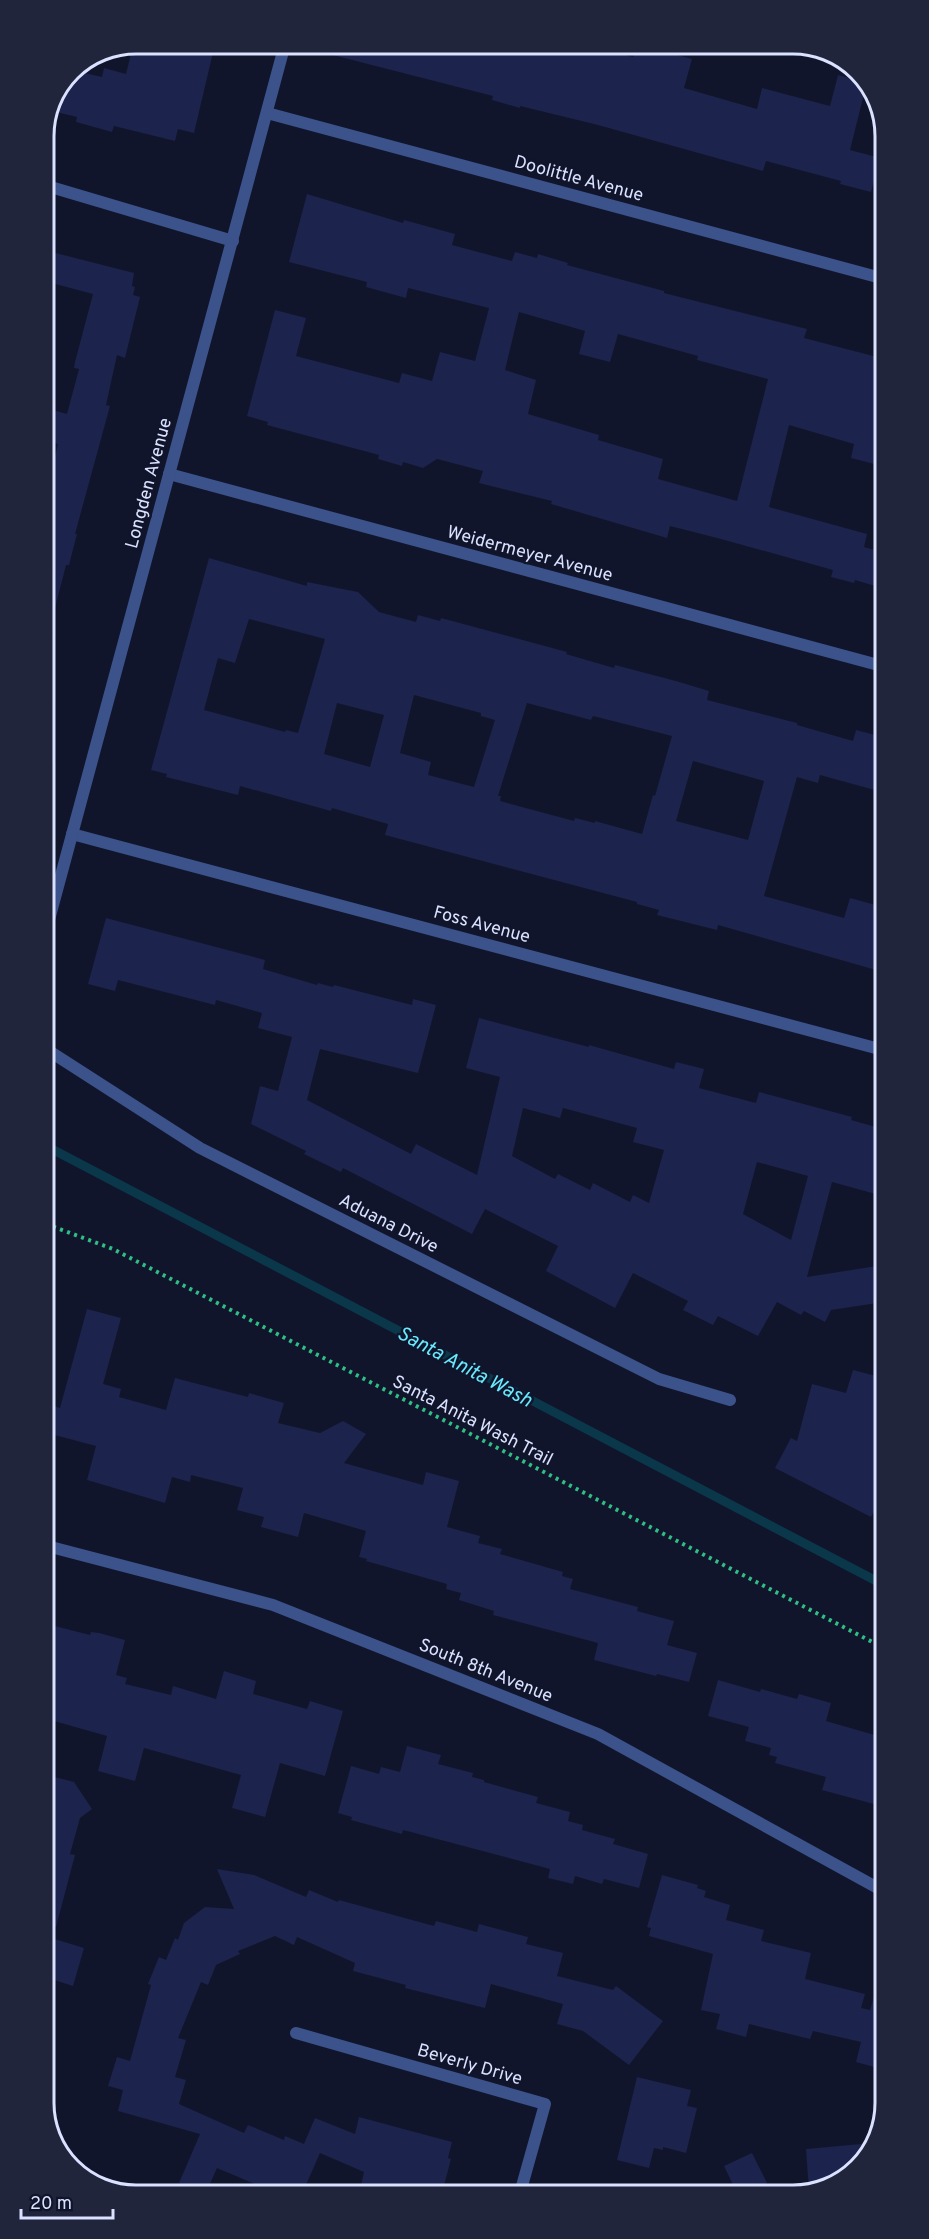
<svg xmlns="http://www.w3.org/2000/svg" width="929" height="2239" viewBox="0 0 929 2239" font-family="Overpass,sans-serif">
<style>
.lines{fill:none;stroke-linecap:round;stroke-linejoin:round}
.stream{stroke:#0a374a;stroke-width:9}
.building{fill:#1c234c;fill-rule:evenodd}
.path{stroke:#2fbe86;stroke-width:4;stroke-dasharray:3 4.5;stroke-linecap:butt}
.minor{stroke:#3b528a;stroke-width:12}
.tertiary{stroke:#3b528a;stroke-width:12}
.labels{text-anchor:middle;stroke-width:5;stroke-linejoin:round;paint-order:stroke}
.street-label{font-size:18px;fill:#dae2ff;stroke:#11152b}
.water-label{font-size:20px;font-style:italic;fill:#68ebff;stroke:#11152b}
.rim{fill:none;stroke:#dae2ff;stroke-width:3}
</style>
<rect width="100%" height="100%" fill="#11152b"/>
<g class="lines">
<path class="stream" d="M 46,1146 L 884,1585"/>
</g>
<path class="building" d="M 136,44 L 215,44 L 194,133 L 178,129 L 175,141 L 114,126 L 112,132 L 76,122 L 77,117 L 52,111 L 71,70 L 102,77 L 104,68 L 126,74 L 133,45 Z
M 322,44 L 585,44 L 633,57 L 637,44 L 692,59 L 684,88 L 757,109 L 762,88 L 830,106 L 838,75 L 863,82 L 866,86 L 850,150 L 880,158 L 871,192 L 840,184 L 841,181 L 766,161 L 763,171 L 598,125 L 520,106 L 520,108 L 492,100 L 493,96 L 321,52 Z
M 307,194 L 403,223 L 404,220 L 455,234 L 452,245 L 512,261 L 515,252 L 537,258 L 538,254 L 568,263 L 567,265 L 664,291 L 664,293 L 807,329 L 804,338 L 881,358 L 882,466 L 851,458 L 854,444 L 789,425 L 769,507 L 867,534 L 864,547 L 882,552 L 882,588 L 855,580 L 854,583 L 831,577 L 833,570 L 721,539 L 670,526 L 667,538 L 551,504 L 552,501 L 479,483 L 483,471 L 437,459 L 423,468 L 403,462 L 402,466 L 378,459 L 379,455 L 267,425 L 268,422 L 247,416 L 275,310 L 306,318 L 296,356 L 399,383 L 402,373 L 432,381 L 440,352 L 475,361 L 489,308 L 408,288 L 406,298 L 366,287 L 367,282 L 289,262 ZM 519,312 L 585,331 L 579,354 L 610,362 L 618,334 L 698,356 L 697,360 L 768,379 L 737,501 L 658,479 L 663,459 L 598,440 L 599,435 L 528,414 L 536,380 L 505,370 Z
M 44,250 L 134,273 L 132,286 L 135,287 L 133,295 L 140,297 L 125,358 L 117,355 L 106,405 L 110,406 L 75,534 L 77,534 L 69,565 L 66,565 L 53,616 L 45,615 L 45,497 L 58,444 L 44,440 L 44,427 L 49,409 L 67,414 L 79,369 L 74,368 L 75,362 L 93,294 L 44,281 Z
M 209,558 L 307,586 L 307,582 L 358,592 L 379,612 L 416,622 L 418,615 L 440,621 L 441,618 L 567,652 L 566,654 L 614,668 L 615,665 L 676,681 L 709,691 L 707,700 L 797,723 L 797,725 L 853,741 L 856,730 L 879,736 L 882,743 L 882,792 L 820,775 L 818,783 L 797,777 L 764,896 L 844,918 L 850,898 L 883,907 L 883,972 L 718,925 L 717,930 L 657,915 L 659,910 L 637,904 L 637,902 L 385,835 L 388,824 L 332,808 L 331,811 L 240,786 L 238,795 L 166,777 L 167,774 L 151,770 ZM 249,619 L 325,639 L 298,733 L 286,730 L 285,732 L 204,710 L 218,658 L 235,663 ZM 414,695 L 481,713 L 481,716 L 495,720 L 474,787 L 428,775 L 431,762 L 400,753 ZM 337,703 L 384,715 L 370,767 L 324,754 ZM 527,703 L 591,720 L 593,716 L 672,736 L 655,796 L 653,795 L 642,834 L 595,821 L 595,823 L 575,818 L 574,821 L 500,801 L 501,796 L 498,796 ZM 693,761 L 764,781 L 748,840 L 676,821 Z
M 106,918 L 265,960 L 263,969 L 317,985 L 318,983 L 333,987 L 334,985 L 412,1005 L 413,999 L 436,1005 L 418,1073 L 320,1049 L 307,1100 L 411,1154 L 416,1144 L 477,1175 L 500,1077 L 466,1068 L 479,1018 L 589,1047 L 589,1045 L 674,1069 L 676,1062 L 704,1069 L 699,1088 L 756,1103 L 759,1092 L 852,1117 L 851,1120 L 883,1129 L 883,1196 L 832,1182 L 807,1277 L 883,1265 L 884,1302 L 831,1310 L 825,1322 L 804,1311 L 801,1315 L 777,1302 L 758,1336 L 718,1316 L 713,1325 L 683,1310 L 688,1301 L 633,1273 L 615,1308 L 546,1271 L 558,1246 L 485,1209 L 472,1234 L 343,1168 L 341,1172 L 304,1154 L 306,1151 L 251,1124 L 260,1086 L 278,1091 L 292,1037 L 258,1028 L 262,1013 L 216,1000 L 215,1005 L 118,980 L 115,991 L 88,984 ZM 523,1108 L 560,1118 L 563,1108 L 637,1128 L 633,1142 L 664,1150 L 649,1203 L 633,1195 L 630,1202 L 593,1183 L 590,1190 L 558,1174 L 555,1179 L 512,1156 ZM 757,1162 L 808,1176 L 791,1240 L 743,1214 Z
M 87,1309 L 121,1318 L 103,1384 L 121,1389 L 119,1397 L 166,1410 L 175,1378 L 248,1397 L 249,1393 L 284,1403 L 278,1423 L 320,1433 L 343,1421 L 366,1434 L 344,1463 L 423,1485 L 426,1472 L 459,1481 L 447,1527 L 480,1536 L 478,1543 L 502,1549 L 500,1554 L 563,1572 L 562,1576 L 573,1579 L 570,1589 L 638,1607 L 637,1611 L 674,1621 L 667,1645 L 697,1653 L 689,1682 L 657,1674 L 656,1676 L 594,1660 L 598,1643 L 493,1615 L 494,1611 L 459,1600 L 461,1593 L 446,1589 L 447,1584 L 366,1561 L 367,1559 L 359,1557 L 366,1531 L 304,1513 L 298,1537 L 261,1527 L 264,1517 L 237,1510 L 243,1488 L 191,1475 L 190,1482 L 172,1477 L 165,1503 L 87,1480 L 96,1446 L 47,1433 L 47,1404 L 60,1408 Z
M 853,1370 L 884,1378 L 884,1492 L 871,1517 L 775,1468 L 791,1438 L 797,1441 L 812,1384 L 846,1393 Z
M 47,1624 L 90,1635 L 91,1632 L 99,1633 L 125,1640 L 116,1675 L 127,1678 L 125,1684 L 171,1695 L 173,1686 L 216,1699 L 224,1671 L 256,1681 L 253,1694 L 307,1709 L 310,1701 L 343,1711 L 325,1776 L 280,1763 L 265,1817 L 232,1808 L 241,1775 L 144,1748 L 135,1781 L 98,1771 L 107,1736 L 47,1719 Z
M 718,1680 L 760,1692 L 761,1689 L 797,1699 L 799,1694 L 831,1703 L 826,1721 L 885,1738 L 885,1807 L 822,1790 L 826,1777 L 775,1763 L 777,1757 L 769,1755 L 771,1748 L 745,1741 L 749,1727 L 708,1716 Z
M 407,1746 L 441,1755 L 438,1764 L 473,1773 L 472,1777 L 484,1780 L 484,1782 L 538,1797 L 536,1803 L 570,1812 L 568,1821 L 583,1825 L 582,1830 L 615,1839 L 613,1844 L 648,1854 L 639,1888 L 604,1879 L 602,1884 L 575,1876 L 573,1884 L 548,1878 L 550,1869 L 407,1831 L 403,1830 L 402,1834 L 351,1820 L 352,1817 L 338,1813 L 351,1766 L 379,1774 L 381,1767 L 400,1772 Z
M 47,1775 L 74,1782 L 92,1809 L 80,1818 L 70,1854 L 75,1855 L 56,1927 L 48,1926 Z
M 217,1869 L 254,1875 L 306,1897 L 309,1890 L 338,1902 L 339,1900 L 434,1926 L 436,1921 L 477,1932 L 479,1924 L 528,1937 L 526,1944 L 563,1953 L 557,1976 L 613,1990 L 616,1986 L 663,2021 L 629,2065 L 583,2031 L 557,2024 L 563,2004 L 491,1984 L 485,2008 L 405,1988 L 406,1985 L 353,1971 L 355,1963 L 297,1937 L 294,1945 L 275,1936 L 238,1951 L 240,1954 L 216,1965 L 208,1985 L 201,1982 L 178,2038 L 186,2040 L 175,2077 L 186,2080 L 179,2104 L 244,2133 L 248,2125 L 284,2140 L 285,2136 L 304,2144 L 315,2118 L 355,2134 L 359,2117 L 452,2142 L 448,2158 L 451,2159 L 442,2193 L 359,2194 L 364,2172 L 320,2153 L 302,2194 L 278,2194 L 217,2168 L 205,2195 L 179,2183 L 200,2134 L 118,2111 L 123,2090 L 108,2086 L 117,2057 L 130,2061 L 151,1985 L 148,1984 L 159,1957 L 166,1960 L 175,1938 L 178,1940 L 184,1923 L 205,1907 L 234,1909 Z
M 662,1875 L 698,1885 L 697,1888 L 706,1891 L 704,1897 L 730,1905 L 726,1920 L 764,1930 L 761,1941 L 811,1953 L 805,1979 L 865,1994 L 861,2008 L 870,2010 L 878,1983 L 885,1984 L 885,2070 L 856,2062 L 861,2042 L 813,2031 L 810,2039 L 749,2024 L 746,2037 L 716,2029 L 720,2014 L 701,2010 L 713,1954 L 649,1936 L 651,1928 L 647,1927 Z
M 48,1937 L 84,1948 L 73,1986 L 48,1978 Z
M 637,2077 L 691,2090 L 687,2106 L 697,2108 L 686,2153 L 663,2147 L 663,2150 L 654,2148 L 649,2168 L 617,2160 Z
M 872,2143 L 867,2159 L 822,2191 L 809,2191 L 806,2149 Z
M 752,2153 L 767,2183 L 750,2191 L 736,2191 L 724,2166 Z"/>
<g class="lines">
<path class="path" d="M 46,1224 L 113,1249 L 884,1648"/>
<path class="minor" d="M 267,113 L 881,278
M 44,185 L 233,241
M 169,474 L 882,666
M 72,834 L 883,1050
M 46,1049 L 200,1148 L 659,1379 L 730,1400
M 47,1546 L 273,1605 L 598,1734 L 885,1892
M 296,2033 L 545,2104 L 520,2193"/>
<path class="tertiary" d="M 46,931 L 285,44"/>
</g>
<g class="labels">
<g class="street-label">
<text transform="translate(579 178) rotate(15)" y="6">Doolittle Avenue</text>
<text transform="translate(148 483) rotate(-75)" y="6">Longden Avenue</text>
<text transform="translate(530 553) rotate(15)" y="6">Weidermeyer Avenue</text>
<text transform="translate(482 924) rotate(15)" y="6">Foss Avenue</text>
<text transform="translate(389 1223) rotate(27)" y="6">Aduana Drive</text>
<text transform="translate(473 1420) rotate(27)" y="6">Santa Anita Wash Trail</text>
<text transform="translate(486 1670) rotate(22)" y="6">South 8th Avenue</text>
<text transform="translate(470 2064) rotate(16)" y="6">Beverly Drive</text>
</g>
<g class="water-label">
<text transform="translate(465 1366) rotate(28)" y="7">Santa Anita Wash</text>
</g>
</g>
<path d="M0 0H929V2239H0ZM136 54H793A82 82 0 0 1 875 136V2103A82 82 0 0 1 793 2185H136A82 82 0 0 1 54 2103V136A82 82 0 0 1 136 54Z" fill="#21253c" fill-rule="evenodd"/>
<path class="rim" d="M136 54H793A82 82 0 0 1 875 136V2103A82 82 0 0 1 793 2185H136A82 82 0 0 1 54 2103V136A82 82 0 0 1 136 54Z"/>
<path d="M21 2209v9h92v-9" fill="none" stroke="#dae2ff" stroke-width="3"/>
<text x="30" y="2209" font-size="18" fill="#dae2ff" stroke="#11152b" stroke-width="4.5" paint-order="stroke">20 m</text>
</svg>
